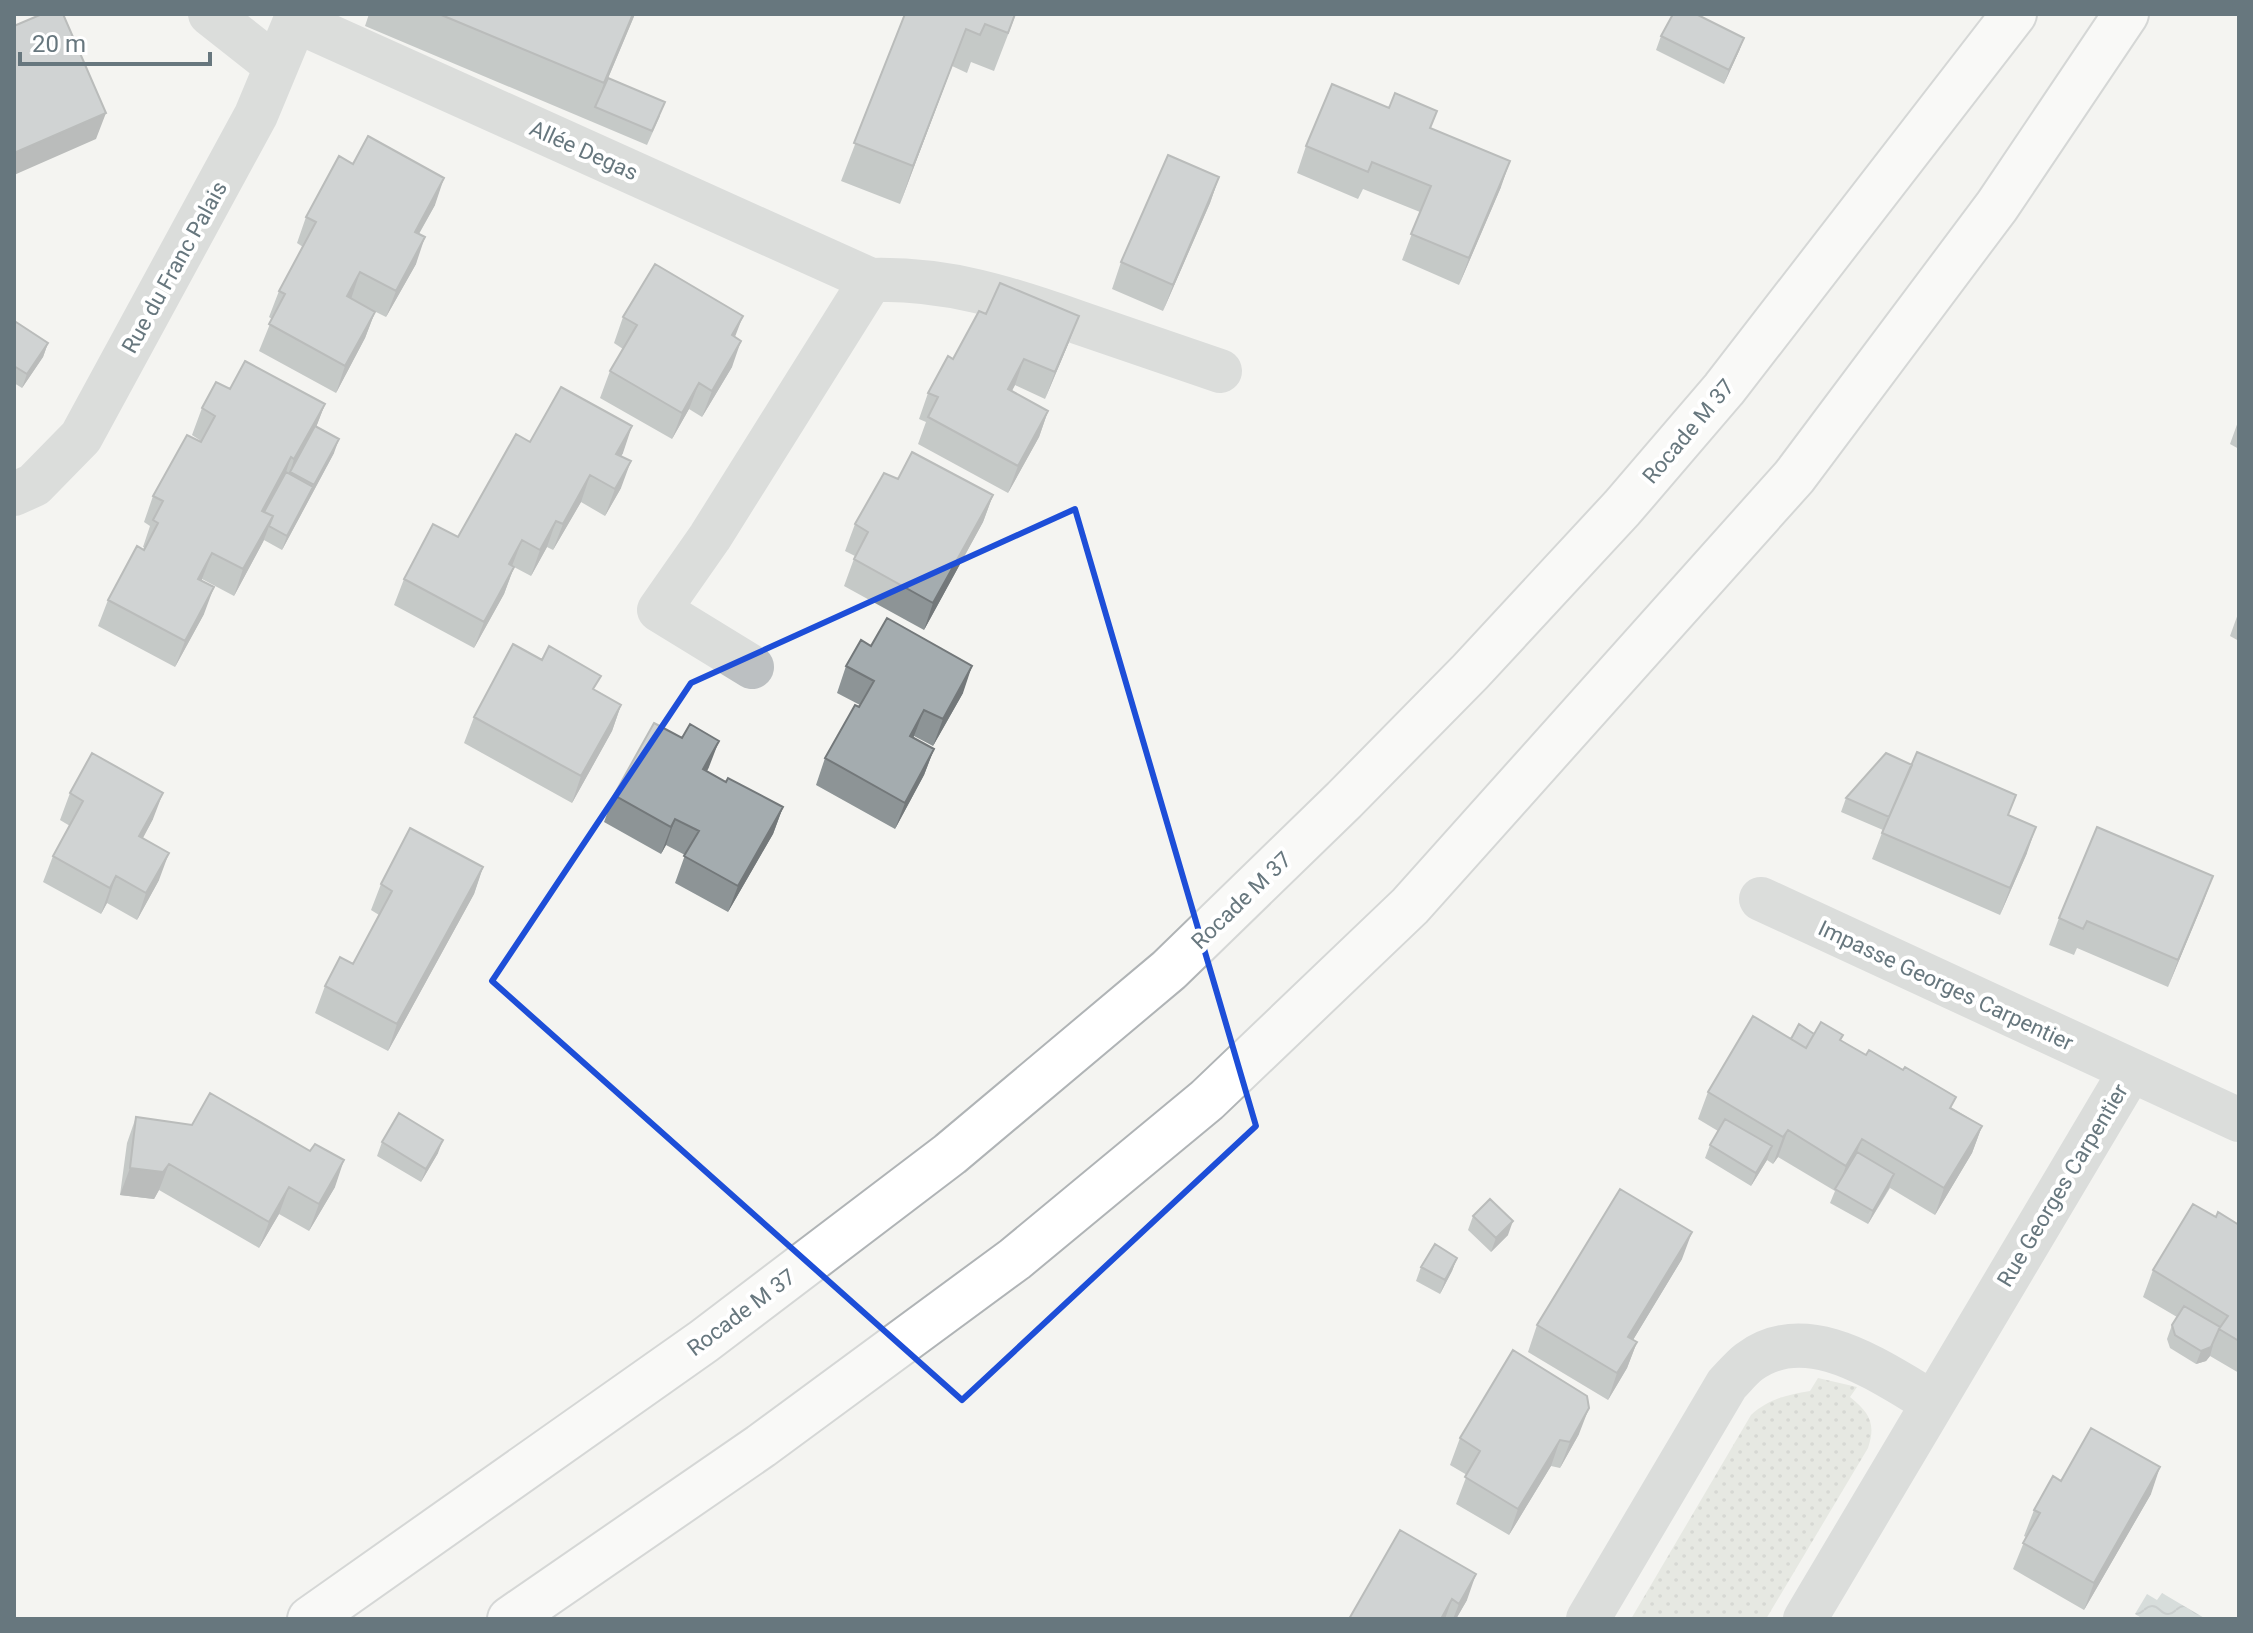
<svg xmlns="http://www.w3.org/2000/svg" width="2253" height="1633" viewBox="0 0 2253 1633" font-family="Roboto,sans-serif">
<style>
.grass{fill:url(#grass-dots)}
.water{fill:url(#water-waves)}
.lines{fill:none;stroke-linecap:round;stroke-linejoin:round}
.highway-casing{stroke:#b0b4b6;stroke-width:48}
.street{stroke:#bcc0c2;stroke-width:44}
.highway{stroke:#fff;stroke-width:44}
.wall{fill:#8d9496}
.shaded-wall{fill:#73787a}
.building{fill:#a4acaf;stroke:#73787a;stroke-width:2}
.marked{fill:none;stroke:#1d4ed8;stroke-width:6;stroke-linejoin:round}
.labels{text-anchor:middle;stroke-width:8;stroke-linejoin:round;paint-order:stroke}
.street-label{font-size:22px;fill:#67777e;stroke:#fff}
</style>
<defs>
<pattern id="grass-dots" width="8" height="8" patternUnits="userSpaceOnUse" patternTransform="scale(2)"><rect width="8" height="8" fill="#d5d9d1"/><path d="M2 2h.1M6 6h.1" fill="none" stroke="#b1b5af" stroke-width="1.8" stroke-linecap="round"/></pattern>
<pattern id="water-waves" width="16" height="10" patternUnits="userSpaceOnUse" patternTransform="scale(2)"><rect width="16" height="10" fill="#b4c0c2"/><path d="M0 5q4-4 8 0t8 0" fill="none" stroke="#96a1a3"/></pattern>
</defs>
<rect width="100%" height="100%" fill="#f4f4f1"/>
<path class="grass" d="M 1818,1378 L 1857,1387 L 1850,1397 C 1870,1413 1876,1424 1868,1448 L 1766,1619 L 1631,1619 L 1751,1415 C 1769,1399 1786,1395 1810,1391 Z"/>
<path class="water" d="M 2162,1593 L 2206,1619 L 2143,1619 L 2135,1614 L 2147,1594 L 2157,1600 Z"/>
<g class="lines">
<g class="highway-casing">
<path id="highway" d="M 310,1619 L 704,1341 L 950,1154 L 1169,970 L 1344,800 L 1470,672 L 1622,508 L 1724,389 L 2014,14
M 510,1619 L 761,1446 L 1015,1259 L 1207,1100 L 1410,906 L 1794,477 L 1997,206 L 2126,14"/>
</g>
<path class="street" d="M 210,14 L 276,66
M 296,21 L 871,280 L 710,537 L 659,610 L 752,667
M 871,280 C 948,278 1009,298 1080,323 C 1127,339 1173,355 1220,371
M 14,494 L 34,485 L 81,437 L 256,115 L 298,14
M 1761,899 L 2131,1070
M 1588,1619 L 1727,1384 C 1734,1377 1741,1368 1749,1362 C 1808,1318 1881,1373 1932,1402
M 1805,1619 L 2131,1070 L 2239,1120"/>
<use href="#highway" class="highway"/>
</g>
<path class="wall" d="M 369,14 L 635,14 L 608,78 L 660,116 L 647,145 L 365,26 Z
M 905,14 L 1016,14 L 994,71 L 971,62 L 967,73 L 952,66 L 900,204 L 841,181 Z
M 1661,36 L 1744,38 L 1739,51 L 1724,84 L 1656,50 Z
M 1431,128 L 1501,187 L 1459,285 L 1402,260 L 1420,212 L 1363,189 L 1358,199 L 1297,173 L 1306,146 Z
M 353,164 L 435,205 L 419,234 L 416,264 L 386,317 L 352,300 L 375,312 L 365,338 L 336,393 L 259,351 L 272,319 L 269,317 L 279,291 L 303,247 L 297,243 L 306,217 Z
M 1219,177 L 1210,203 L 1163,311 L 1112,289 L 1121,262 Z
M 986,314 L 1069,342 L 1045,399 L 1015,385 L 1012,391 L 1048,411 L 1039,437 L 1008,493 L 918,444 L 926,422 L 919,419 L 928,393 Z
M 623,317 L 735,337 L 732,367 L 702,417 L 689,409 L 672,439 L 600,398 L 610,371 L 623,349 L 614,343 Z
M 14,324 L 48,343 L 43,357 L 22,388 L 14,383 Z
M 230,389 L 325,404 L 316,427 L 334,453 L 282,550 L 264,540 L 234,596 L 202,579 L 204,614 L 175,667 L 98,626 L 108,600 L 145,548 L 143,547 L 150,526 L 144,522 L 153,496 L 201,441 L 192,435 L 202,408 Z
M 2239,419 L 2239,449 L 2230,444 Z
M 530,442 L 623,453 L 621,456 L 621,488 L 605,516 L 581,502 L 553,550 L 547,547 L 531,576 L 514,567 L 504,594 L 474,648 L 394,605 L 404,579 L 458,537 Z
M 898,479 L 993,495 L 983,522 L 924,630 L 844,586 L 855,556 L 845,551 L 855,524 Z
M 2239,611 L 2239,641 L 2230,636 Z
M 846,666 L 963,693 L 933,746 L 914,736 L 913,738 L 934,749 L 924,775 L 895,829 L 816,785 L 825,758 L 860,705 L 837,693 Z
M 596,690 L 621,705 L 612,731 L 572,803 L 464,743 L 474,717 Z
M 709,767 L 707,771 L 726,782 L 783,807 L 773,834 L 728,912 L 675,883 L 685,855 L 666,845 L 661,854 L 604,822 L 614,795 Z
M 70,793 L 153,819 L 143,838 L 159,880 L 137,920 L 107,903 L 101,914 L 43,882 L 53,856 L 70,826 L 60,820 Z
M 1846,798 L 2009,815 L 2027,853 L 2000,915 L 1872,859 L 1883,830 L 1841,812 Z
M 483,867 L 474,894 L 388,1051 L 315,1013 L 325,986 L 353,964 L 379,915 L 371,910 L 381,884 Z
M 2213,876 L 2168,987 L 2077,948 L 2074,955 L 2049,945 L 2059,918 Z
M 1814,1034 L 1843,1035 L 1841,1040 L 1982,1126 L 1972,1153 L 1935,1215 L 1890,1188 L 1868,1224 L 1830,1203 L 1835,1191 L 1778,1157 L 1773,1164 L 1767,1160 L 1751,1186 L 1705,1158 L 1710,1145 L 1718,1131 L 1698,1119 L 1708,1092 L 1791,1039 Z
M 136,1117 L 335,1187 L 309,1231 L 279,1214 L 259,1248 L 159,1190 L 154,1199 L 120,1195 L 127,1143 Z
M 382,1142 L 438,1153 L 421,1182 L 377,1156 Z
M 1473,1216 L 1508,1235 L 1491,1252 L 1468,1230 Z
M 2216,1217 L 2239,1225 L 2239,1373 L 2210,1356 L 2206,1361 L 2196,1364 L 2170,1348 L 2167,1339 L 2172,1325 L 2177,1317 L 2143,1297 L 2153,1270 Z
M 1457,1258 L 1452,1271 L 1440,1294 L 1416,1281 L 1421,1267 Z
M 1682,1259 L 1633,1340 L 1637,1342 L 1627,1368 L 1608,1400 L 1528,1352 L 1537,1325 Z
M 1579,1434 L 1560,1468 L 1551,1466 L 1509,1535 L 1456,1504 L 1467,1475 L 1450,1465 L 1460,1438 Z
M 2061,1481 L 2151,1494 L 2084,1610 L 2013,1569 L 2026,1537 L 2024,1536 L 2034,1510 Z
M 1400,1530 L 1467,1600 L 1456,1619 L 1349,1619 Z"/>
<path class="shaded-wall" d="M 633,14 L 635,14 L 596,107 L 604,83 Z
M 966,29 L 952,66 L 900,204 L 913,166 Z
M 1744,38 L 1739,51 L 1724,84 L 1729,70 Z
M 106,113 L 96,139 L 14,175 L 14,153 Z
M 1510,161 L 1501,187 L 1459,285 L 1469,258 Z
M 1219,177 L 1210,203 L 1163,311 L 1173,285 Z
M 444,178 L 435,205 L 405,258 L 415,232 Z
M 425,237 L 416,264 L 386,317 L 396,291 Z
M 360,272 L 351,299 L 347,296 Z
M 375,312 L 365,338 L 336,393 L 345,366 Z
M 743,316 L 733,342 L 732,335 Z
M 1079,316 L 1069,342 L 1045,399 L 1055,372 Z
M 741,341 L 732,367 L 702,417 L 712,391 Z
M 48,343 L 43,357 L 22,388 L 27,374 Z
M 1024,359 L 1015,385 L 998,415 L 1008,389 Z
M 699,383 L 689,409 L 672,439 L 682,413 Z
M 325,404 L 315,430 L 290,472 L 294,459 Z
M 1048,411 L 1039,437 L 1008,493 L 1018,466 Z
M 632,426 L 623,453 L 607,481 L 616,454 Z
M 339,439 L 334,453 L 282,550 L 287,536 Z
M 291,457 L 282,484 L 261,522 L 262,511 Z
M 631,461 L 621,488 L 605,516 L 615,489 Z
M 590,475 L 581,502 L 553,550 L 563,524 Z
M 993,495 L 983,522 L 924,630 L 933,603 Z
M 273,516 L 263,542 L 234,596 L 243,569 Z
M 556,521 L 547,547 L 531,576 L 540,550 Z
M 522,540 L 512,566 L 509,564 Z
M 212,553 L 202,579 L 188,606 L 198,579 Z
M 514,567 L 504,594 L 474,648 L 484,622 Z
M 214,587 L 204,614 L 175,667 L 185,641 Z
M 972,666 L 963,693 L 933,746 L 943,719 Z
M 621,705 L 612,731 L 572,803 L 581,776 Z
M 924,710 L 914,736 L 900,763 L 910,736 Z
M 719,741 L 709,767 L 694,795 L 703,769 Z
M 934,749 L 924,775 L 895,829 L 905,803 Z
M 163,793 L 153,819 L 129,863 L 139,836 Z
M 783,807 L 773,834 L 728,912 L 738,886 Z
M 675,819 L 666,845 L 661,854 L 671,827 Z
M 2036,827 L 2027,853 L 2000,915 L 2010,888 Z
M 169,853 L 159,880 L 137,920 L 146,893 Z
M 483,867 L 474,894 L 388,1051 L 397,1024 Z
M 116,876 L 107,903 L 101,914 L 110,888 Z
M 2213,876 L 2203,903 L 2168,987 L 2178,960 Z
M 1982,1126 L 1972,1153 L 1935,1215 L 1944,1188 Z
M 1788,1130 L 1778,1157 L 1773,1164 L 1783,1137 Z
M 1862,1139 L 1852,1165 L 1836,1192 L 1846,1166 Z
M 443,1140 L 438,1153 L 421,1182 L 426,1169 Z
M 1772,1146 L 1767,1160 L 1751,1186 L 1756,1173 Z
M 344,1160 L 335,1187 L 309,1231 L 319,1204 Z
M 169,1164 L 159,1190 L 154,1199 L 120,1195 L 130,1168 Z
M 1894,1174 L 1889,1188 L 1868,1224 L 1873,1211 Z
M 289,1187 L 279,1214 L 259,1248 L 269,1222 Z
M 1513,1221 L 1508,1235 L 1491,1252 L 1496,1238 Z
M 1692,1232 L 1682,1259 L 1619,1363 L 1628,1337 Z
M 1457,1258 L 1452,1271 L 1440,1294 L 1445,1280 Z
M 1637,1342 L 1627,1368 L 1608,1400 L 1617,1373 Z
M 2213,1345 L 2210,1356 L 2206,1361 L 2196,1364 L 2201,1351 Z
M 1589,1408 L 1579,1434 L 1560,1468 L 1570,1442 Z
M 1560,1440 L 1551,1466 L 1509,1535 L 1518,1509 Z
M 2160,1467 L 2151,1494 L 2084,1610 L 2094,1583 Z
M 1476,1574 L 1467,1600 L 1456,1619 L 1453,1619 L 1459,1604 Z
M 1452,1599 L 1445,1619 L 1441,1619 Z"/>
<path class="building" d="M 42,14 L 63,14 L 106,113 L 14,153 L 14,26 Z
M 439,14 L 633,14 L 604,83 Z
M 905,14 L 1015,14 L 1008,33 L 985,24 L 980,35 L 966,29 L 913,166 L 854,143 Z
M 1673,14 L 1696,14 L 1744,38 L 1729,70 L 1661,36 Z
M 608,78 L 665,102 L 652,131 L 595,107 Z
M 1332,84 L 1389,108 L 1395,93 L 1437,111 L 1430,128 L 1510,161 L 1469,258 L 1411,234 L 1431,186 L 1372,162 L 1368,172 L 1306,146 Z
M 368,136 L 444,178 L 415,232 L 425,237 L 396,291 L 360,272 L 347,296 L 375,312 L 345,366 L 269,324 L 285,294 L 279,291 L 316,222 L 306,217 L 339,156 L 353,164 Z
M 1168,155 L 1219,177 L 1173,285 L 1121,262 Z
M 655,264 L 743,316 L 732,335 L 741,341 L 712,391 L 699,383 L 682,413 L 610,371 L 637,325 L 623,317 Z
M 1000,283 L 1079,316 L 1055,372 L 1024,359 L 1008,389 L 1048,411 L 1018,466 L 928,417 L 938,397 L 928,393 L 948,356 L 953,359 L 979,311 L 986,314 Z
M 16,322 L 48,343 L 27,374 L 14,366 L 14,324 Z
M 245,361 L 325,404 L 294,459 L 291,457 L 262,511 L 273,516 L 243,569 L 212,553 L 198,579 L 214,587 L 185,641 L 108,600 L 137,546 L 144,550 L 158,523 L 153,520 L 163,501 L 153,496 L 187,435 L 201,442 L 215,416 L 202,408 L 216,382 L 230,389 Z
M 561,387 L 632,426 L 616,454 L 631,461 L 615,489 L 590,475 L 563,524 L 556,521 L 540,550 L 522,540 L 509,564 L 514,567 L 484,622 L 404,579 L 433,524 L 458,537 L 516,434 L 530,442 Z
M 315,426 L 339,439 L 314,485 L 290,472 Z
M 912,452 L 993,495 L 933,603 L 854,559 L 868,532 L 855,524 L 884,473 L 898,479 Z
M 286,472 L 313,487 L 287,536 L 269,526 L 273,516 L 264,512 Z
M 887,618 L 972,666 L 943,719 L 924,710 L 910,736 L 934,749 L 905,803 L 825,758 L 855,705 L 859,707 L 874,681 L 846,666 L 861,640 L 871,646 Z
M 513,644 L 542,660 L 549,646 L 601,676 L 593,689 L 621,705 L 581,776 L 474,717 Z
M 654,723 L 682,738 L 690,724 L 719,741 L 703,769 L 726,782 L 728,778 L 783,807 L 738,886 L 684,856 L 699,831 L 675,819 L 671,827 L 614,795 Z
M 1917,752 L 2016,795 L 2008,815 L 2036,827 L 2010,888 L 1882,833 Z
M 92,753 L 163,793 L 139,836 L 169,853 L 146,893 L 116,876 L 110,888 L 53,856 L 83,801 L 70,793 Z
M 1886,753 L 1912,765 L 1889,817 L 1846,798 Z
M 2097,827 L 2213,876 L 2178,960 L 2087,921 L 2083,929 L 2059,918 Z
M 410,828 L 483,867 L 397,1024 L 325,986 L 340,957 L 353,964 L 392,891 L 381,884 Z
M 1753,1016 L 1806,1048 L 1821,1022 L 1843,1035 L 1840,1040 L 1866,1055 L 1869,1050 L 1903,1070 L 1905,1067 L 1956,1097 L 1950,1108 L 1982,1126 L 1944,1188 L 1862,1139 L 1846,1166 L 1788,1130 L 1783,1137 L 1708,1092 Z
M 1799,1024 L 1814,1034 L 1806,1048 L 1791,1039 Z
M 210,1093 L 310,1151 L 315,1144 L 344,1160 L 319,1204 L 289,1187 L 269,1222 L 169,1164 L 163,1172 L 130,1168 L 136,1117 L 192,1125 Z
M 399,1113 L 443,1140 L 426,1169 L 382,1142 Z
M 1725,1119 L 1772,1146 L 1756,1173 L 1710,1145 Z
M 1857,1152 L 1894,1174 L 1873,1211 L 1835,1189 Z
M 1620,1189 L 1692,1232 L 1628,1337 L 1637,1342 L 1617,1373 L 1537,1325 Z
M 1490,1199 L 1513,1221 L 1496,1238 L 1473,1216 Z
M 2193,1204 L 2216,1217 L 2218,1212 L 2239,1225 L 2239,1341 L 2219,1329 L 2228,1316 L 2153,1270 Z
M 1435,1244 L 1457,1258 L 1445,1280 L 1421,1267 Z
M 2184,1306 L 2220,1327 L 2211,1347 L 2201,1351 L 2175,1335 L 2172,1325 Z
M 1513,1350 L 1587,1396 L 1589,1408 L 1570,1442 L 1560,1440 L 1518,1509 L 1465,1477 L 1480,1451 L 1460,1438 Z
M 2091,1428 L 2160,1467 L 2094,1583 L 2023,1543 L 2040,1513 L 2034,1510 L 2053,1476 L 2061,1481 Z
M 1400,1530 L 1476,1574 L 1459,1604 L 1452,1599 L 1441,1619 L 1349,1619 Z"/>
<path d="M0 0H2253V1633H0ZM 1075,509 L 1256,1126 L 962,1400 L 492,981 L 691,683 Z" fill="#f4f4f1" fill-opacity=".55" fill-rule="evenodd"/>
<path class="marked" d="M 1075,509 L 1256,1126 L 962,1400 L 492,981 L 691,683 Z"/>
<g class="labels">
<g class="street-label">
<text transform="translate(584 150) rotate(24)" y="8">Allée Degas</text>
<text transform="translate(174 267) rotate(-61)" y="8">Rue du Franc Palais</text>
<text transform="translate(1688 431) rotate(-50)" y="8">Rocade M 37</text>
<text transform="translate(1241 900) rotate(-44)" y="8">Rocade M 37</text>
<text transform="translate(1946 985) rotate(25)" y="8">Impasse Georges Carpentier</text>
<text transform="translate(2062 1185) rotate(-59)" y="8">Rue Georges Carpentier</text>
<text transform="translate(741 1312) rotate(-37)" y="8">Rocade M 37</text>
</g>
</g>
<rect width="2253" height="1633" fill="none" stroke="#67777e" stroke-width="32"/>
<path d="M20 52v12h190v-12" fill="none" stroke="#67777e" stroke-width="4"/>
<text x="32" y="52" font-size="24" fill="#67777e" stroke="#ffffff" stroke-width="6" paint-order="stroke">20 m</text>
</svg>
